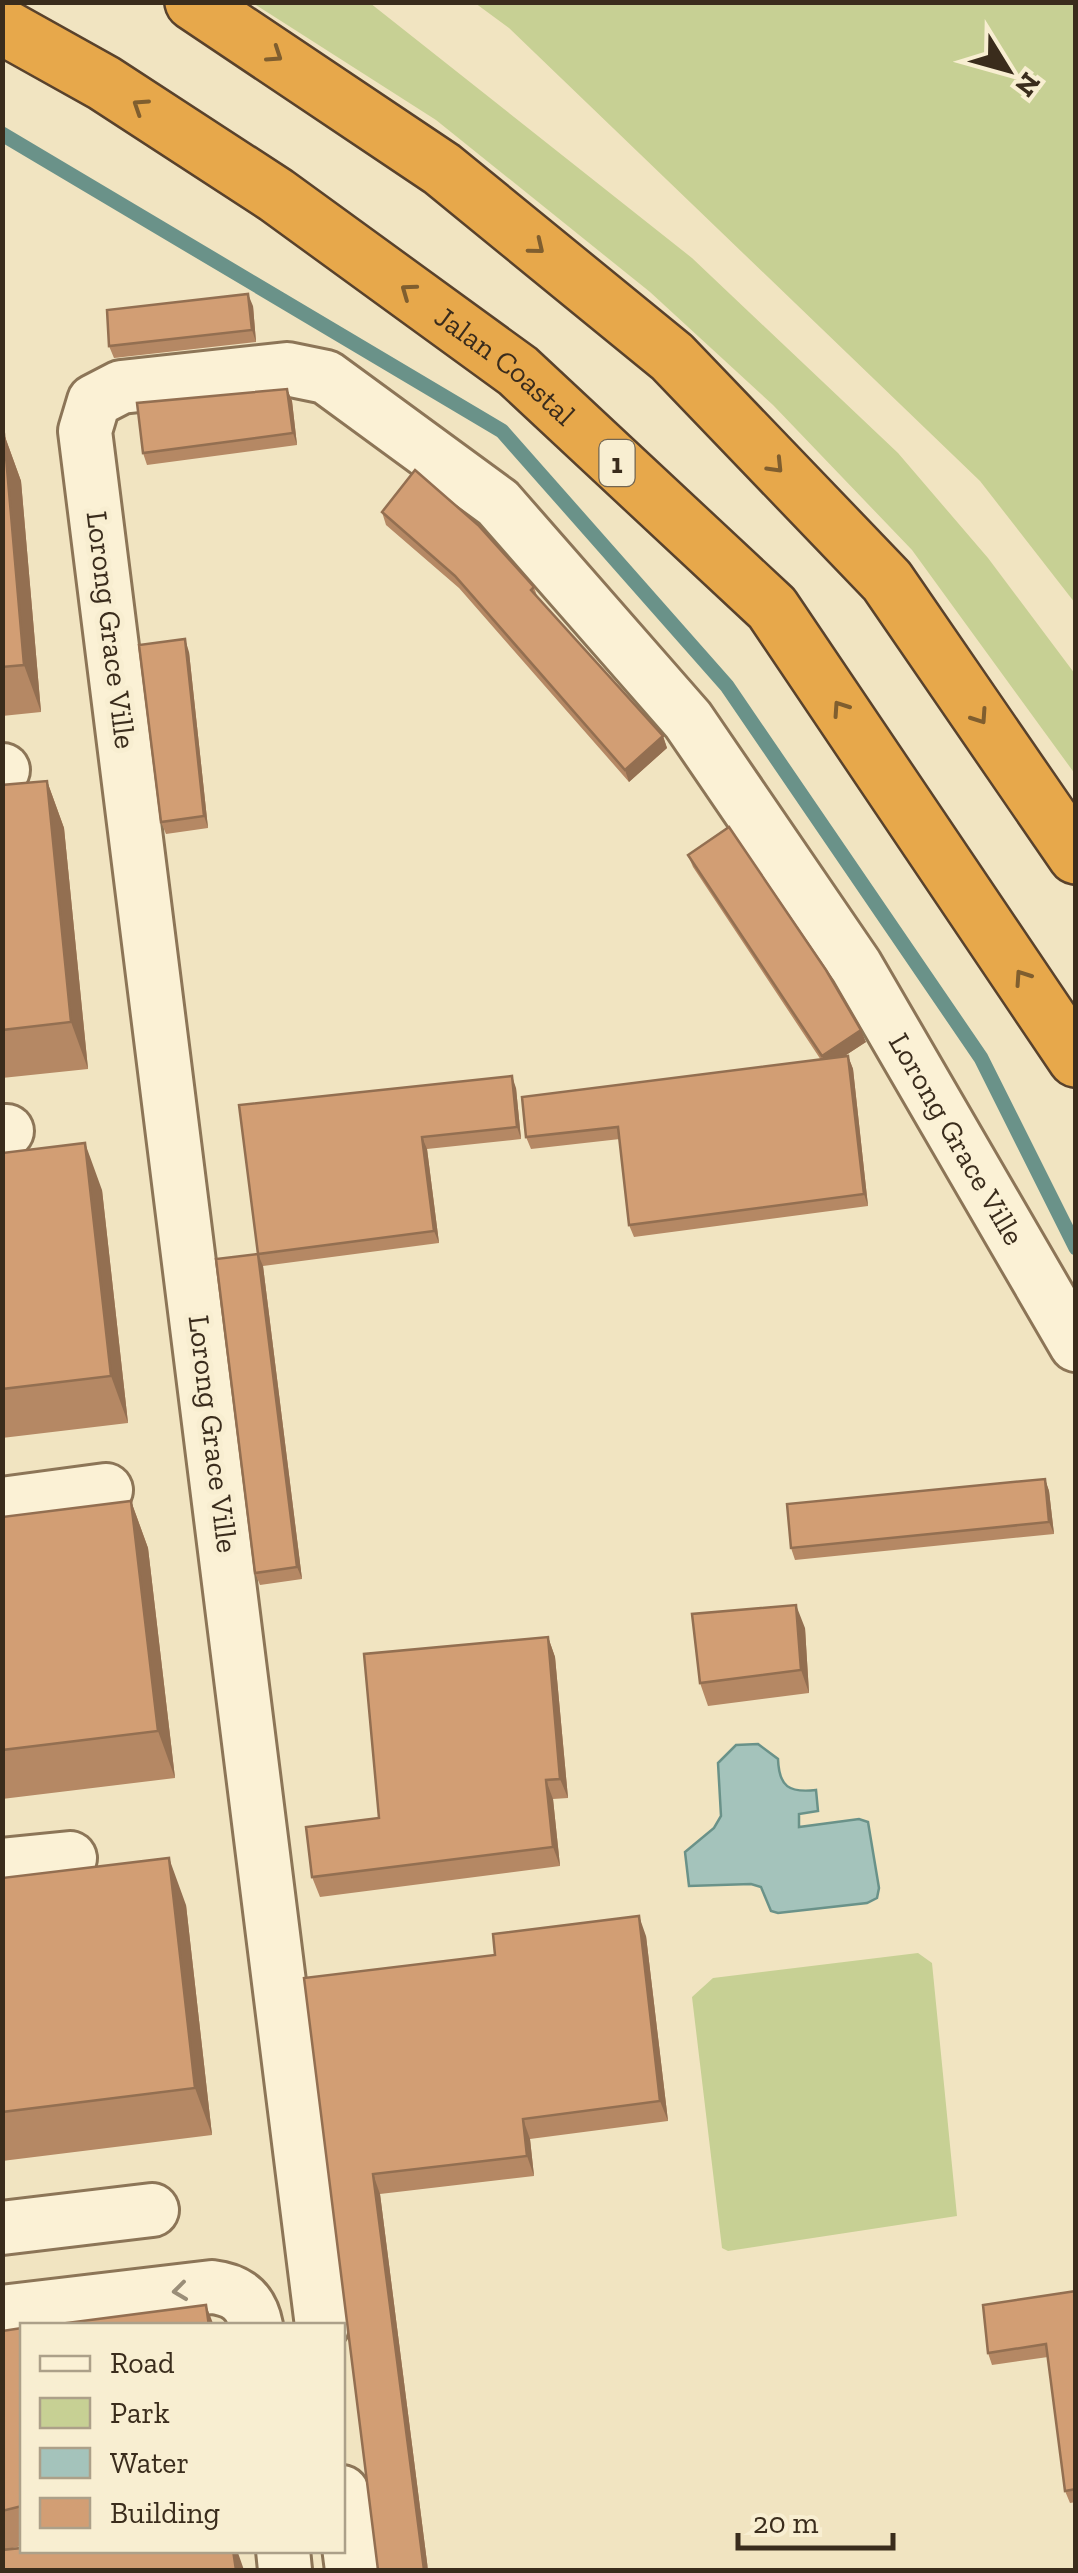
<svg xmlns="http://www.w3.org/2000/svg" width="1078" height="2573" viewBox="0 0 1078 2573" font-family="'Zilla Slab',serif">
<style>
.green{fill:#c7d094}
.water{fill:#a4c3bb;stroke:#6a9289;stroke-width:2.5}
.lines{fill:none;stroke-linecap:round;stroke-linejoin:round}
.stream{stroke:#6a9289;stroke-width:15}
.street-casing{stroke:#8c7557;stroke-width:58}
.highway-casing{stroke:#59422c;stroke-width:60}
.street{stroke:#fbf1d5;stroke-width:52}
.highway{stroke:#e7a84b;stroke-width:55}
.wall{fill:#b58864}
.shaded-wall{fill:#936f51}
.building{fill:#d29e74;stroke:#936f51;stroke-width:2.5}
.oneway{stroke:#7f5e2f}
.oneway2{stroke:#9a8e78}
.labels{text-anchor:middle;stroke-width:10;stroke-linejoin:round;paint-order:stroke}
.shield{fill:#f8eed1;stroke:#736652;stroke-width:2.5}
.shield-label{font-size:28px;font-weight:bold;fill:#3a2c1c}
.street-label{font-size:30px;fill:#3a2c1c;stroke:#f8eed1}
</style>
<rect width="100%" height="100%" fill="#f1e4c1"/>
<path class="green" d="M 253,3 L 370,3 L 692,258 L 898,453 L 988,558 L 1075,674 L 1075,774 L 912,550 L 773,405 L 650,292 L 436,120 Z
M 475,3 L 1075,3 L 1075,603 L 980,481 L 509,28 Z
M 918,1953 L 932,1963 L 957,2216 L 728,2251 L 722,2248 L 692,1997 L 713,1978 Z"/>
<path class="water" d="M 758,1744 L 778,1759 C 779,1787 789,1793 816,1790 L 818,1811 L 799,1814 L 799,1827 L 859,1819 L 868,1822 L 879,1888 L 877,1898 L 867,1903 L 778,1913 L 771,1911 L 761,1887 L 751,1884 L 689,1886 L 685,1852 L 714,1828 L 721,1816 L 718,1763 L 736,1745 Z"/>
<g class="lines">
<path class="stream" d="M 2,134 L 502,431 L 727,686 L 981,1058 L 1076,1248"/>
<g class="street-casing">
<g id="street">
<path d="M 2,770 L 3,770"/>
<path d="M 2,1131 L 7,1131"/>
<path d="M 2,1504 L 106,1490"/>
<path d="M 2,1865 L 70,1858"/>
<path d="M 2,2228 L 152,2210"/>
<path d="M 2,2312 L 212,2287 C 237,2290 251,2300 256,2326"/>
<path id="s1" d="M 322,2326 L 85,431 L 94,401 L 121,387 L 287,369 L 326,377 L 498,503 L 688,720 L 856,966 L 1076,1345"/>
<path d="M 342,2492 L 352,2570"/>
<path d="M 283,2550 L 285,2570"/>
</g>
</g>
<g class="highway-casing">
<g id="highway">
<path d="M 193,2 L 442,169 L 672,357 L 887,581 L 1076,856"/>
<path id="s2" d="M 2,26 L 104,83 L 276,195 L 518,371 L 772,608 L 1076,1059"/>
</g>
</g>
<use href="#street" class="street"/>
<use href="#highway" class="highway"/>
</g>
<path class="wall" d="M 253,306 L 256,342 L 114,358 L 109,346 Z
M 287,389 L 292,401 L 297,445 L 147,465 L 143,453 Z
M 2,434 L 4,434 L 21,481 L 41,712 L 2,716 Z
M 382,512 L 534,587 L 537,596 L 663,736 L 667,748 L 629,782 L 459,588 L 386,525 Z
M 189,652 L 208,828 L 166,834 L 161,822 Z
M 47,781 L 64,828 L 88,1069 L 2,1078 L 2,785 Z
M 688,855 L 866,1042 L 843,1057 L 848,1056 L 853,1069 L 868,1206 L 634,1237 L 629,1225 L 620,1139 L 531,1149 L 526,1137 L 821,1060 L 693,867 Z
M 516,1088 L 521,1139 L 427,1149 L 439,1243 L 263,1266 L 302,1579 L 260,1585 L 255,1573 L 258,1254 L 239,1105 Z
M 2,1153 L 102,1190 L 128,1423 L 2,1438 Z
M 1045,1479 L 1049,1491 L 1054,1534 L 795,1560 L 791,1548 Z
M 131,1501 L 148,1548 L 175,1778 L 2,1799 L 2,1517 Z
M 805,1628 L 809,1693 L 708,1706 L 700,1683 Z
M 548,1637 L 555,1657 L 568,1798 L 553,1799 L 560,1866 L 320,1897 L 312,1877 L 379,1818 Z
M 2,1878 L 186,1905 L 212,2135 L 2,2161 Z
M 646,1936 L 668,2121 L 530,2139 L 534,2176 L 380,2194 L 428,2570 L 304,1978 Z
M 1076,2291 L 1076,2502 L 1070,2503 L 1065,2491 L 1048,2357 L 992,2365 L 988,2353 Z
M 22,2328 L 22,2546 L 8,2549 L 2,2570 L 2,2331 Z"/>
<path class="shaded-wall" d="M 248,294 L 253,306 L 256,342 L 252,330 Z
M 287,389 L 292,401 L 297,445 L 293,433 Z
M 4,434 L 21,481 L 41,712 L 24,665 Z
M 185,639 L 189,652 L 208,828 L 204,816 Z
M 663,736 L 667,748 L 629,782 L 625,770 Z
M 47,781 L 64,828 L 88,1069 L 71,1022 Z
M 861,1030 L 866,1042 L 826,1068 L 822,1056 Z
M 848,1056 L 853,1069 L 868,1206 L 864,1194 Z
M 512,1076 L 516,1088 L 521,1139 L 517,1127 Z
M 422,1137 L 427,1149 L 439,1243 L 434,1231 Z
M 85,1143 L 102,1190 L 128,1423 L 111,1376 Z
M 258,1254 L 263,1266 L 302,1579 L 297,1567 Z
M 1045,1479 L 1049,1491 L 1054,1534 L 1049,1522 Z
M 131,1501 L 148,1548 L 175,1778 L 158,1731 Z
M 796,1605 L 805,1628 L 809,1693 L 801,1670 Z
M 548,1637 L 555,1657 L 568,1798 L 560,1779 Z
M 546,1780 L 553,1799 L 560,1866 L 553,1847 Z
M 169,1858 L 186,1905 L 212,2135 L 195,2088 Z
M 639,1916 L 646,1936 L 668,2121 L 660,2101 Z
M 523,2119 L 530,2139 L 534,2176 L 527,2156 Z
M 373,2174 L 380,2194 L 428,2570 L 424,2570 Z
M 206,2305 L 214,2326 L 209,2326 Z
M 233,2550 L 237,2550 L 244,2570 L 236,2570 Z"/>
<path class="building" d="M 248,294 L 252,330 L 109,346 L 107,310 Z
M 287,389 L 293,433 L 143,453 L 137,403 Z
M 2,434 L 4,434 L 24,665 L 2,667 Z
M 415,470 L 478,525 L 534,587 L 531,590 L 663,736 L 625,770 L 455,576 L 382,512 Z
M 185,639 L 204,816 L 161,822 L 139,645 Z
M 47,781 L 71,1022 L 2,1030 L 2,785 Z
M 729,827 L 826,970 L 861,1030 L 822,1056 L 688,855 Z
M 848,1056 L 864,1194 L 629,1225 L 618,1127 L 526,1137 L 522,1097 Z
M 512,1076 L 517,1127 L 422,1137 L 434,1231 L 258,1254 L 239,1105 Z
M 85,1143 L 111,1376 L 2,1389 L 2,1153 Z
M 258,1254 L 297,1567 L 255,1573 L 216,1259 Z
M 1045,1479 L 1049,1522 L 791,1548 L 787,1504 Z
M 131,1501 L 158,1731 L 2,1750 L 2,1517 Z
M 796,1605 L 801,1670 L 700,1683 L 692,1614 Z
M 548,1637 L 560,1779 L 546,1780 L 553,1847 L 312,1877 L 306,1827 L 379,1818 L 364,1654 Z
M 169,1858 L 195,2088 L 2,2112 L 2,1878 Z
M 639,1916 L 660,2101 L 523,2119 L 527,2156 L 373,2174 L 424,2570 L 378,2570 L 304,1978 L 495,1955 L 493,1934 Z
M 1076,2291 L 1076,2489 L 1065,2491 L 1046,2344 L 988,2353 L 983,2305 Z
M 206,2305 L 209,2326 L 44,2326 Z
M 22,2328 L 22,2506 L 2,2511 L 2,2331 Z
M 22,2548 L 22,2550 L 233,2550 L 236,2570 L 2,2570 L 2,2550 Z"/>
<defs><path id="oneway-chevron" d="M-2-3.5L2.5 0L-2 3.5" fill="none" stroke-width="1.6" stroke-linecap="round" stroke-linejoin="round" transform="scale(2.5)"/></defs>
<g class="oneway">
<use href="#oneway-chevron" transform="translate(275 55) rotate(34)"/>
<use href="#oneway-chevron" transform="translate(140 106) rotate(-147)"/>
<use href="#oneway-chevron" transform="translate(537 247) rotate(39)"/>
<use href="#oneway-chevron" transform="translate(408 291) rotate(-144)"/>
<use href="#oneway-chevron" transform="translate(776 466) rotate(46)"/>
<use href="#oneway-chevron" transform="translate(840 708) rotate(-124)"/>
<use href="#oneway-chevron" transform="translate(980 717) rotate(56)"/>
<use href="#oneway-chevron" transform="translate(1022 977) rotate(-124)"/>
</g>
<use class="oneway2" href="#oneway-chevron" transform="translate(180 2291) rotate(173)"/>
<g class="labels">
<rect class="shield" x="599.5" y="440" width="35" height="46" rx="8"/>
<g class="shield-label">
<text x="617" y="473">1</text>
</g>
<g class="street-label">
<text dy="10" stroke="none"><textPath href="#s2" startOffset="608">Jalan Coastal</textPath></text>
<text transform="translate(111 630) rotate(83)" y="10">Lorong Grace Ville</text>
<text dy="10" stroke="none"><textPath href="#s1" startOffset="3178">Lorong Grace Ville</textPath></text>
<text transform="translate(213 1434) rotate(83)" y="10">Lorong Grace Ville</text>
</g>
</g>
<rect width="1078" height="2573" fill="none" stroke="#3a2c1c" stroke-width="10"/>
<rect x="20" y="2323" width="325" height="230" fill="#f8eed1" stroke="#aca089" stroke-width="2.5"/>
<rect x="40" y="2356" width="50" height="15" fill="#fbf1d5" stroke="#aca089" stroke-width="2.5"/>
<text x="110" y="2373" font-size="30" fill="#3a2c1c">Road</text>
<rect x="40" y="2398" width="50" height="30" fill="#c7d094" stroke="#aca089" stroke-width="2.5"/>
<text x="110" y="2423" font-size="30" fill="#3a2c1c">Park</text>
<rect x="40" y="2448" width="50" height="30" fill="#a4c3bb" stroke="#aca089" stroke-width="2.5"/>
<text x="110" y="2473" font-size="30" fill="#3a2c1c">Water</text>
<rect x="40" y="2498" width="50" height="30" fill="#d29e74" stroke="#aca089" stroke-width="2.5"/>
<text x="110" y="2523" font-size="30" fill="#3a2c1c">Building</text>
<g transform="translate(1008 70) rotate(127)" stroke="#f8eed1" stroke-width="8" paint-order="stroke">
<path d="M0-8L18 38L0 25L-18 38Z" fill="#3a2c1c"/>
<text y="-15" font-size="28" font-weight="bold" text-anchor="middle" fill="#3a2c1c">N</text>
</g>
<path d="M738 2533v15h155v-15" fill="none" stroke="#3a2c1c" stroke-width="5"/>
<text x="753" y="2533" font-size="30" fill="#3a2c1c" stroke="#f8eed1" stroke-width="8" paint-order="stroke">20 m</text>
</svg>
